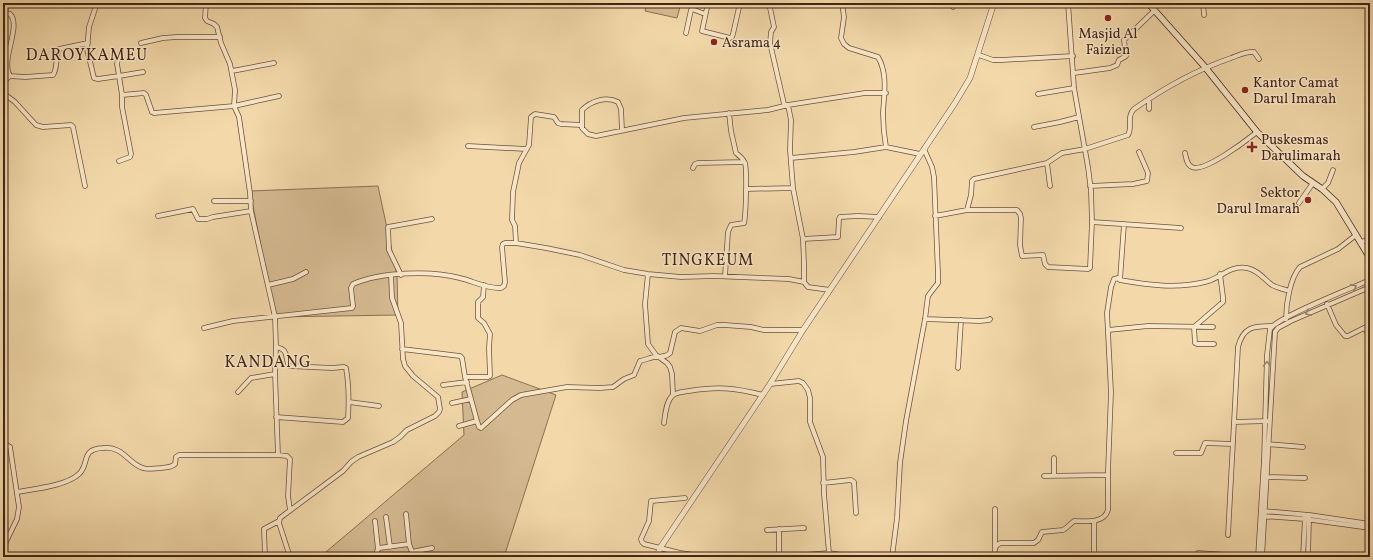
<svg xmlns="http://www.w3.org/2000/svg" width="1373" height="560" viewBox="0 0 1373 560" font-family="Vollkorn,serif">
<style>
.green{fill:#d5ba91;stroke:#8c7053}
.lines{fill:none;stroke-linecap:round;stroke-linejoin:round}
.minor-casing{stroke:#6f523a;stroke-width:5.5}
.tertiary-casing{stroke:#6f523a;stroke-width:6}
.secondary-casing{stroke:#432515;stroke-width:7}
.minor{stroke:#f7e6c8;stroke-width:4}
.tertiary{stroke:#f7e6c8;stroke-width:5}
.secondary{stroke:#f7e6c8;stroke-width:5.5}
.oneway{stroke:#9d866e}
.poi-dot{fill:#8f2418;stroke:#f7e6c8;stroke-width:1.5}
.labels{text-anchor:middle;stroke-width:3;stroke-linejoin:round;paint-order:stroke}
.poi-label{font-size:14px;fill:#432515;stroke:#f7e6c8;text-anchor:start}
.quarter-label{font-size:16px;letter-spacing:1px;fill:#432515;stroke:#f7e6c8}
</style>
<rect width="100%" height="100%" fill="#f3d9aa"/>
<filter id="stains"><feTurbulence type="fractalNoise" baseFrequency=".005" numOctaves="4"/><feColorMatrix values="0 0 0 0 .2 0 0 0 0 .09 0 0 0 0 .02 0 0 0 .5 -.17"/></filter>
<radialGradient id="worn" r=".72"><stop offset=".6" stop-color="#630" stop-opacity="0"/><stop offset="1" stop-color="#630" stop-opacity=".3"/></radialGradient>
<path class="green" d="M 647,3 L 681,3 L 677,18 L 645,11 Z
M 378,186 L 397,275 L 398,315 L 275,317 L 250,191 Z
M 502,375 L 556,395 L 504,557 L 320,557 L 464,435 L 462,392 Z"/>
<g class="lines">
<g class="minor-casing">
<path id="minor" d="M 97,3 L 89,27 L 87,49 L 94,78 L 98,79 L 119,76 L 122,95 L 144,93 L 146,95 L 152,112 L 154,113 L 234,106 L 239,117 L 250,193 L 251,211 L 275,317 L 276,347 L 275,374 L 278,455
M 206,3 L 205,18 L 207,21 L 214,24 L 217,27 L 221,43 L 230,64 L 235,90 L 234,106 L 279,96
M 708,3 L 702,31 L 730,38 L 732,37 L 733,34 L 740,3
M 727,3 L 739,6
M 769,3 L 774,27 L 771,32 L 770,43 L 784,104 L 788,105 L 791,120 L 790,150 L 793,188 L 803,239 L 804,264 L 804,282
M 842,3 L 844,17 L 841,38 L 844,44 L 849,48 L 878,57 C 888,74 884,94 883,113 C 883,124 884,136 886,147
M 1203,3 L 1204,15
M 1254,4 L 1254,3
M 953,7 L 954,3
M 3,12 L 10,14 C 22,26 0,60 10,76 L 25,77 L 53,75 C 58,68 55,57 59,49 L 88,43
M 686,33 L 691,10 L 692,9 L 705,14
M 141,43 L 163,38 L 177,37 L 220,37
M 979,55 L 993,60 L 1002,60 L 1073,56
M 118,59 L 117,64 L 119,76 L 143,72
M 232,71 L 274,63
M 1074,73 L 1110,68 L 1117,65 L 1119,60 L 1126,56 L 1124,40 L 1154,11
M 3,82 L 10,76
M 3,93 L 15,102 L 36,125 L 43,127 L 71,125 L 73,127 L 85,186
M 1038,94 L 1074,88
M 1149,99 L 1149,109
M 1034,127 L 1060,122 L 1079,117
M 622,130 L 621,109 L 618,102 C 606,96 591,101 582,110 L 582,128 L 588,134 L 596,136 L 684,118 L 768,110 L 788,105 L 865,93 L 886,93
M 468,146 L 526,149
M 1185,153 C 1186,158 1187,165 1192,167 C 1204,173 1247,140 1257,132
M 791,158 L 854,152 L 886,147 L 920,154
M 119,161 L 130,157 L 131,154 L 122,107 L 122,95
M 1047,163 L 1050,186
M 693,168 L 695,164 L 698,163 L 744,162
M 1090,186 L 1133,184 L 1147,181 L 1148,173 L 1139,152
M 746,189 L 793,188
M 1322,189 L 1328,183 L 1333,170
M 214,201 L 251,201
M 1299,203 L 1313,183
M 967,210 L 971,195 L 972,181 L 974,179 L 1047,163 L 1062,153 L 1085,149 L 1128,135 C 1133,127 1126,117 1134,109 C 1164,88 1196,70 1231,58 C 1239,55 1246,51 1254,52 L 1259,59
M 158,216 L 193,209 L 198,219 L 207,219 L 213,217 L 251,211
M 935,216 L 967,210 L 1017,210 L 1020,214 L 1021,218 L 1020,245 L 1022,256 L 1043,255 L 1045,264 L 1048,267 L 1088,269 L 1090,268 L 1092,222 L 1091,191 L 1088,167 L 1074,88 L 1068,3
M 1092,222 L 1181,228
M 803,239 L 838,237 L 839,219 L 840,217 L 858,216 L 879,217
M 1360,242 L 1370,240
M 516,243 L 515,226 L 512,220 L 513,192 L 519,163 L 529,145 L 531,117 L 535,114 L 554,117 L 558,123 L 561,124 L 581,125
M 648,274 L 645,304 L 648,344 L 656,355 L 667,363 L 670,367 L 672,374 L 673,395
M 401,275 L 389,250 L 388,227 L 432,219
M 725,276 L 728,232 L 731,225 L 744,223 C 746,215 747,170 745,163 C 743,159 740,156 736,153 L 731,131 L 729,113
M 1120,280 L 1124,224
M 268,285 L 293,279 L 306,272
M 1327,304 L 1336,325 L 1345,336 L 1348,336 L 1370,325
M 925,319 L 980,321 L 989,320 L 990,319
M 1286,319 C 1286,304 1290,278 1300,267 L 1338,249 L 1356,235
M 204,328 L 233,321 L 352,308 L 353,306 L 351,288 L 353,284 C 380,272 431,270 460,278 C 473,281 487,289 501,288 L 504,286 L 505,282 L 502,247 L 503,244 L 505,243 L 516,243 L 546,248 L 580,255 L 624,270 L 648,274 L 681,277 L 714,276 L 789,279 L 804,282 L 808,287 L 830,290
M 1364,328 L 1370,335
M 1108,330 L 1148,326 L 1213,327
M 1214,344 L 1197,344 L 1195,343 L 1194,327 L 1223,302 L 1223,297 L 1220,274
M 402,349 L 460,356 L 462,358 L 465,377 L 477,421 L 459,426
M 958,368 L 961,320
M 465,377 L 488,377 L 490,376 L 489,348 L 490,334 L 484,323 L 478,318 L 478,302 L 483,297 L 484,285
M 770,384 L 799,381 L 803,383 L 808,390 L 810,398 L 810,422 L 823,457 L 824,494 L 829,553 L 781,557
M 443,385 L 467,382
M 238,392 L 251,378 L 275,374
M 349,402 L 379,406
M 452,403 L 471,399
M 276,417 L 343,422 L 348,418 C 349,402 349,385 346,368 L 344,367 L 332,368 L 289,366 C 284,357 290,350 276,347
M 477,421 L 479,427 L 481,428 L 512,400 L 521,395 L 567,387 L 600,388 L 613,387 L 624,379 L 634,375 L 640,361 C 645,360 649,358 654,357 C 661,356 665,358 670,353 L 675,332 L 681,328 L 700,331 L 717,325 L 725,325 L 751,327 L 764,330 L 803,330
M 1234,422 L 1268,421
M 664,423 C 665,415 666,402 672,396 C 676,392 683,392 689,391 C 718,386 735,388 763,395
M 3,443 L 10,447 L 19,507 L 17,519 L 3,548
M 1268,444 L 1303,447
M 1176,453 L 1201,453 L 1205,443 L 1233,444
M 1044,476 L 1108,475
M 1054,476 L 1054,458
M 1267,477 L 1305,478
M 823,483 L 851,480 L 854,482 L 856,513
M 17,492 C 34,489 66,486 79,474 C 90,464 80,449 103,448 C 124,446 128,464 143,468 C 148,470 155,468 161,468 C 166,467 171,468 175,464 L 176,457 L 179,455 L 278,455 L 287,456 L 290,459 L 288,496 L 290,510
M 685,498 L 651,501 L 649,521 L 641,539 L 642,542 L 644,544 L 680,553 L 708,557
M 1263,511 L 1309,515 L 1370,524
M 1263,516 L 1305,519 L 1370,528
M 386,517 L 390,547
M 375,521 L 378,549
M 1094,521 L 1094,557
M 779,529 L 779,557
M 767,530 L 804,528
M 1228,535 L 1238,347 C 1243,327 1253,326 1272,326
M 409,544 L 412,552 L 432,548
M 995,547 L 995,509
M 829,553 L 853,557
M 265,557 L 264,529 L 279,521
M 290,557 L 279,523 L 280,518 L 343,471 L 351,462 L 358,457 L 393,442 L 400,437 L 407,430 L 435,416 L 439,412 L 440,409 L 438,397 L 413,376 L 405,366 L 403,359 L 401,323 L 392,298 L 391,275
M 378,557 L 377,551 L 379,548 L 409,544 L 406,514
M 892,557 L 897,518 L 900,463 L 906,421 L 925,319 L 928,296 L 938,283 L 938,273 L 934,177 L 932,167 L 924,149
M 994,557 C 995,550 994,545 1001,543 L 1034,543 L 1038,540 L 1042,532 L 1063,530 L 1066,528 L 1074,521 C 1085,521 1104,524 1108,510 L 1108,471 L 1111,392 L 1107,313 L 1111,287 L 1114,279 L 1118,278 L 1120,280 C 1148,285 1176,289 1205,282 C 1220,279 1229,265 1247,268 C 1258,270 1264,279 1272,285 C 1277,288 1284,289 1289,291
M 1197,557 L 1198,553 L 1255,557
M 1258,557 L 1264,460 L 1267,355 L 1270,329 C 1276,318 1354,287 1370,280
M 1262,557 L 1275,332 L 1278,328 L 1291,321 L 1370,287
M 1303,557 L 1305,517
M 1308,557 L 1309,518"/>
</g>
<g class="tertiary-casing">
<path id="tertiary" d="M 657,557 L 660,548 L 770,384 L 803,330 L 955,103 L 970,78 L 994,3"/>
</g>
<g class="secondary-casing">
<path id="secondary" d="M 1148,3 L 1205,67 L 1257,132 L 1303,176 L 1322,189 L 1336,202 L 1370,258"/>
</g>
<use href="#minor" class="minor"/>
<use href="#tertiary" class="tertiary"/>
<use href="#secondary" class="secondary"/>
</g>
<defs><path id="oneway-chevron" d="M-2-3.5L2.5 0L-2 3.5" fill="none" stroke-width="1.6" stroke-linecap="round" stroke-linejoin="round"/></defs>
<g class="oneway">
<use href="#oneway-chevron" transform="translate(1354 287) rotate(-24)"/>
<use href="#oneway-chevron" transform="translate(1308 313) rotate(155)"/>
<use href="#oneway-chevron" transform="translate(1267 364) rotate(-90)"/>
</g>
<g class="poi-dot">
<circle cx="1108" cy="18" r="4"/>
<circle cx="714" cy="42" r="4"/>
<circle cx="1245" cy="90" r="4"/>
<path d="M1250 141h4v4h4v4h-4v4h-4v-4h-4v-4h4z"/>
<circle cx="1308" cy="200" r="4"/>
</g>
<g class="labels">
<g class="poi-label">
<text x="1108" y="38" text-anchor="middle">Masjid Al<tspan x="1108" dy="16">Faizien</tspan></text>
<text x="722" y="47">Asrama 4</text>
<text x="1253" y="87">Kantor Camat<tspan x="1253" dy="16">Darul Imarah</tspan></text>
<text x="1261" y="144">Puskesmas<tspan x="1261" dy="16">Darulimarah</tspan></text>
<text x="1300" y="197" text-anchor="end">Sektor<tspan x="1300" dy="16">Darul Imarah</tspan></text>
</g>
<g class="quarter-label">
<text x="87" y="60">DAROYKAMEU</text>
<text x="708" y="265">TINGKEUM</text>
<text x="268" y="367">KANDANG</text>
</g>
</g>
<rect width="1373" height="560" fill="none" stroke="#f3d9aa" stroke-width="16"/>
<rect x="4" y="4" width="1365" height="552" fill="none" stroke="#432515" stroke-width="2"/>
<rect x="8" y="8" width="1357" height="544" fill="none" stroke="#432515"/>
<rect width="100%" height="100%" filter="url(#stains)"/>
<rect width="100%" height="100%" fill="url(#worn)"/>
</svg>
